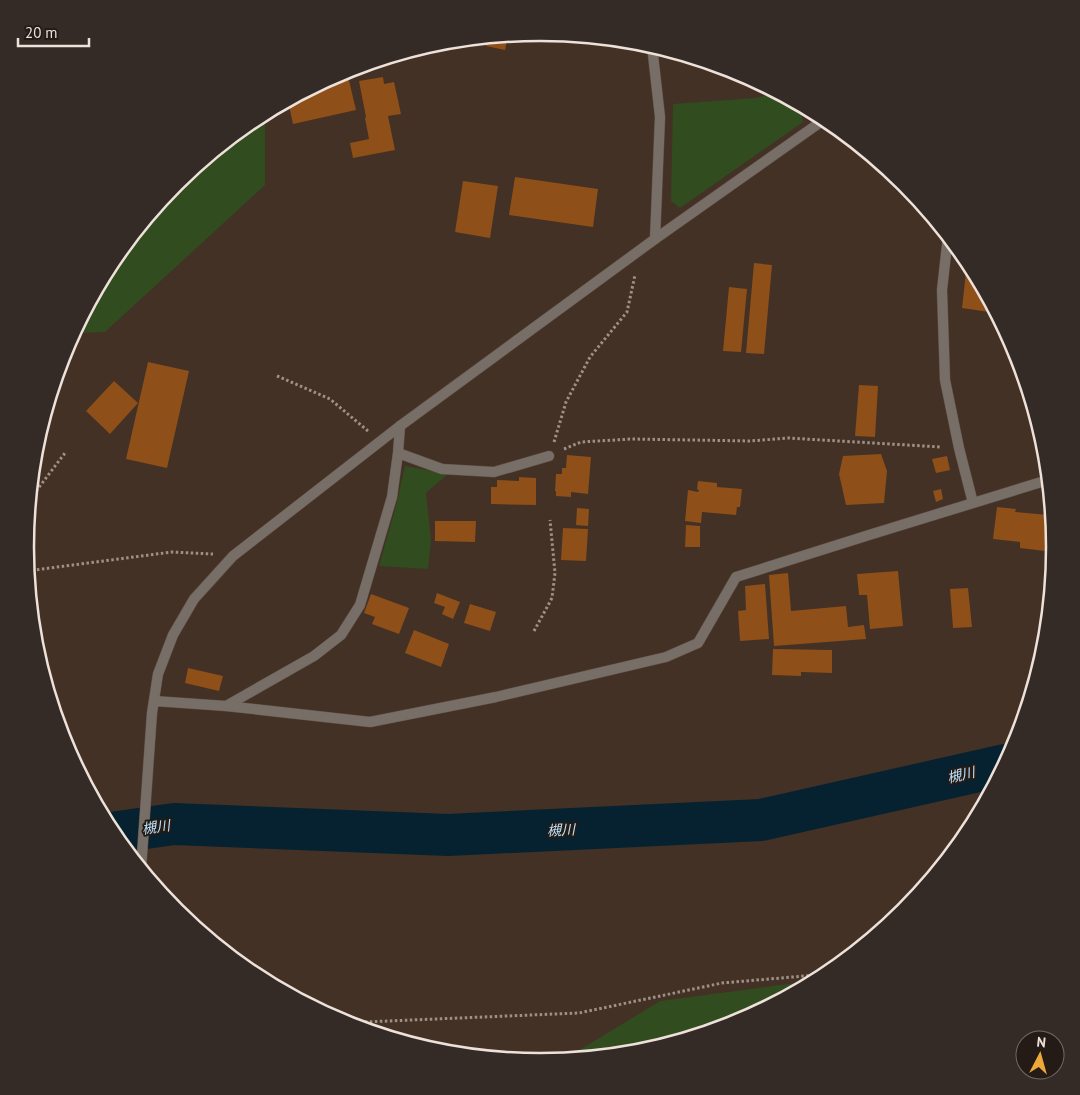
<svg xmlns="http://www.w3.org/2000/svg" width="1080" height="1095" viewBox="0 0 1080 1095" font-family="'PT Sans','Noto Sans JP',sans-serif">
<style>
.green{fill:#314c1f}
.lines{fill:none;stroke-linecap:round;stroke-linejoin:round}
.river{stroke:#062230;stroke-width:42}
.building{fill:#8e4f18}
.lane-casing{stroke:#5e4d42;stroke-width:11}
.street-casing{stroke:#5e4d42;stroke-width:11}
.path{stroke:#9f9087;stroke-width:3;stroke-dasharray:2.5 2.5;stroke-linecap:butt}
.lane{stroke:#766e67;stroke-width:10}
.street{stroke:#766e67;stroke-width:10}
.labels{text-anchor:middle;stroke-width:4;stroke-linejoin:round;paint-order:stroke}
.water-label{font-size:14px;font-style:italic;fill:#bbe4fd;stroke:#241b16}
.rim{fill:none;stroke:#ede1d9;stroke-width:2.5}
</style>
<rect width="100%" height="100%" fill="#433125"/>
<path class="green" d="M 777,93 L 799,105 L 803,122 L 680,208 L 671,201 L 673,104 L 756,98 Z
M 265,113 L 265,185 L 105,332 L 73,333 L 112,261 L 176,183 L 254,119 Z
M 405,466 L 448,474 L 426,493 L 431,540 L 428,569 L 379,566 L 396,506 Z
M 819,980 L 737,1023 L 640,1053 L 563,1060 L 660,1001 Z"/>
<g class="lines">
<path class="river" d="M 111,833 L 174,824 L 448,835 L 761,820 L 1005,765"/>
</g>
<path class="building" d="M 540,33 L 550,33 L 549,38 L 526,35 Z
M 508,36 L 505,50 L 486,46 L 487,38 Z
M 347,72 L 356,110 L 293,124 L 288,101 L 340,73 Z
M 383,77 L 384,84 L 394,82 L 401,114 L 388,116 L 395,150 L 353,158 L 350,143 L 369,139 L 365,118 L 366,117 L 359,81 Z
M 515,177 L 598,189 L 593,227 L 509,215 Z
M 463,181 L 498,186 L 490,238 L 455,232 Z
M 754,263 L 772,265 L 764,354 L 746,353 Z
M 966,272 L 975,273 L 996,313 L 962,308 Z
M 729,287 L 747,289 L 741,352 L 723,351 Z
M 148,362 L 189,371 L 167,468 L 126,459 Z
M 114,381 L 138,403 L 110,434 L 86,411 Z
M 859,385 L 878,386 L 875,437 L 855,436 Z
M 881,454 L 887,471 L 884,503 L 846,505 L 839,474 L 843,456 Z
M 567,455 L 591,457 L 588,494 L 571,492 L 571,497 L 556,496 L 556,491 L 555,491 L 556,474 L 562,474 L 562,468 L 566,468 Z
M 947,456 L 950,470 L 936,473 L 932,459 Z
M 519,477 L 536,478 L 536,505 L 491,504 L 491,487 L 497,487 L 497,480 L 519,481 Z
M 698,481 L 717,483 L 717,487 L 742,489 L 740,507 L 737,507 L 736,515 L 702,512 L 701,523 L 685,521 L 688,490 L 698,492 L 699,490 L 697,489 Z
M 941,489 L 943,499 L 936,502 L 933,491 Z
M 997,507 L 1016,509 L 1015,512 L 1048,515 L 1045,551 L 1020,548 L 1020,542 L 993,539 Z
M 577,508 L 589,509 L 588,526 L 576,525 Z
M 435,521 L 476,521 L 475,542 L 435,541 Z
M 686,525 L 700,526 L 700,547 L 685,547 Z
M 563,528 L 588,529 L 586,561 L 561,560 Z
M 898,571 L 903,626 L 870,629 L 867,595 L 859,595 L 857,574 Z
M 788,573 L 791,611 L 846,606 L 848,627 L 864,625 L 866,639 L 774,646 L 769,575 Z
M 765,584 L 769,639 L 740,641 L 738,611 L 746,610 L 745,586 Z
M 968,588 L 972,627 L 953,628 L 950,589 Z
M 437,593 L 460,602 L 453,619 L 442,614 L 445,607 L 434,603 Z
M 371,594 L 409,608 L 399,634 L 372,624 L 375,617 L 364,613 Z
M 470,604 L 496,612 L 490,631 L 464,623 Z
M 414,630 L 449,644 L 441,667 L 405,653 Z
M 773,649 L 832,650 L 832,673 L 801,672 L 801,676 L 772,675 Z
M 188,668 L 223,676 L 219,691 L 185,683 Z"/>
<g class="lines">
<g class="lane-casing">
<path id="lane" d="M 652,46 L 660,117 L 655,239
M 398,453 L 442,469 L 494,472 L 549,456
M 226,706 L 314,656 L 341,635 L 360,605 L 392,497 L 398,453 L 400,426"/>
</g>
<g class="street-casing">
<path id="street" d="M 948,236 L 942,290 L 945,380 L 959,448 L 973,503
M 154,701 L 226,706 L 370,722 L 496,697 L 666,657 L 698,643 L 736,577 L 869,535 L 1048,480
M 141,869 L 152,713 L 158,674 L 173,635 L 194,599 L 233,556 L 400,426 L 655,239 L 825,119"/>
</g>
<path class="path" d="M 277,376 L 330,399 L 368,431
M 554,442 L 566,402 L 590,357 L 627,312 L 635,275
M 564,449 L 581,442 L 632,439 L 750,441 L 788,438 L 941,447
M 30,499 L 65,453
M 27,571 L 172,552 L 213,554
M 534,631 L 552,598 L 555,573 L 550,520
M 335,1019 L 364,1022 L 579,1013 L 722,983 L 828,974"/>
<use href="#lane" class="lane"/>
<use href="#street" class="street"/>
</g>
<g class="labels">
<g class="water-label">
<text transform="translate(961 775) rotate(-13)" y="5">槻川</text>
<text transform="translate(156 827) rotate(-8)" y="5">槻川</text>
<text transform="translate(561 830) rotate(-3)" y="5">槻川</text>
</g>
</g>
<path d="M0 0H1080V1095H0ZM34 547a506 506 0 1 1 1012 0a506 506 0 1 1-1012 0Z" fill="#342b26" fill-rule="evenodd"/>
<path class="rim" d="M34 547a506 506 0 1 1 1012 0a506 506 0 1 1-1012 0Z"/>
<g transform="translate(1040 1055) rotate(6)"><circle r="24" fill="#241b16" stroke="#746a64"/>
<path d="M0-4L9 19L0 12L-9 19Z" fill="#eda83b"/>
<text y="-8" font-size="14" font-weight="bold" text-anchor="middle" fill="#ede1d9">N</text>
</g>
<path d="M18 38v8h71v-8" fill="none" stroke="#ede1d9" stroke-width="2.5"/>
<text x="25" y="38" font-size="15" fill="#ede1d9" stroke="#241b16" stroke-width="4" paint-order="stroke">20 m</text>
</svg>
